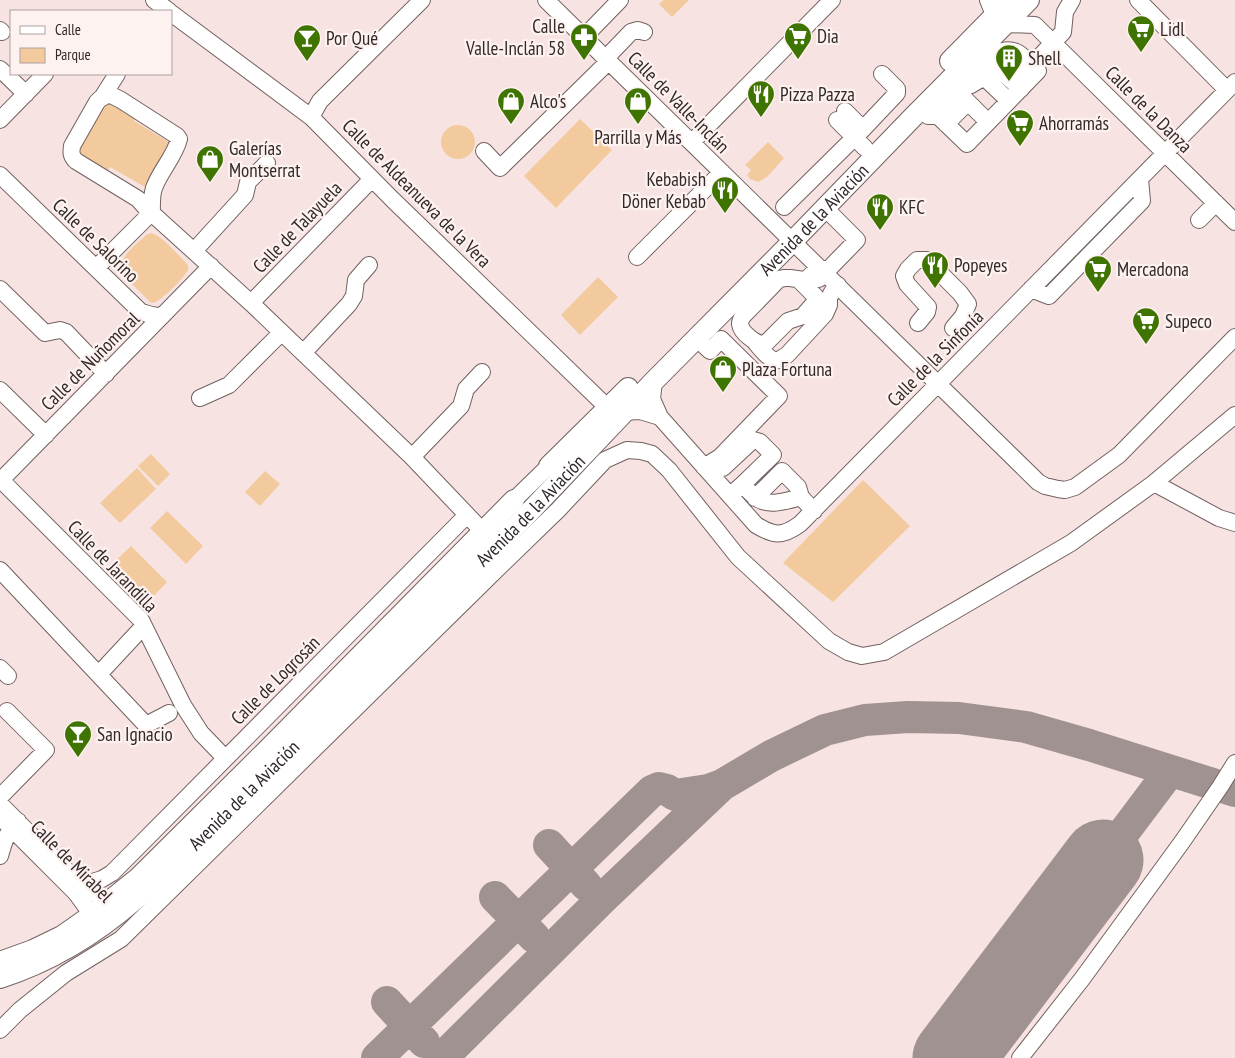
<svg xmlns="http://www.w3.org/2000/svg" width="1235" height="1058" viewBox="0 0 1235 1058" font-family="'PT Sans Narrow',sans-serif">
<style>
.green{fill:#f3ca9e}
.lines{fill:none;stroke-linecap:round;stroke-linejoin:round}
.taxiway{stroke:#a09290;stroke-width:32}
.runway{stroke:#a09290;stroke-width:81}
.minor-casing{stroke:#71615f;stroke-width:18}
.major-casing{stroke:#71615f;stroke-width:22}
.minor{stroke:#fff;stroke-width:16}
.major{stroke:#fff;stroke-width:20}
.labels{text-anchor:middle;stroke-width:4.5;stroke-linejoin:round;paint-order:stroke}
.poi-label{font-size:19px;fill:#302928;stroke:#fef2f1;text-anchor:start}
.street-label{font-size:19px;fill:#302928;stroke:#fef2f1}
</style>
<rect width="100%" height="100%" fill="#f7e3e1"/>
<path class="green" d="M 664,0 L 689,0 L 672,17 L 659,4 Z
M 111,99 L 138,115 L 134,121 L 172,144 L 145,187 L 110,167 L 106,173 L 76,157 L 75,149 L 101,104 Z
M 580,119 L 612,150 L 556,208 L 524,176 Z
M441 142a17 17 0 1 1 34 0a17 17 0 1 1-34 0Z
M 768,142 L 784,158 L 767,177 L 758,182 L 750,179 L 747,175 L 751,170 L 745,165 Z
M 151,233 C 163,236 179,256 188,265 C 188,269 189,269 186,273 C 182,280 161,301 153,303 L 150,302 L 122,274 C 116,258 136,245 146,235 Z
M 598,277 L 618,297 L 580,335 L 561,315 Z
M 151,454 L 170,474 L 158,486 L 138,466 Z
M 137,468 L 156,489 L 120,523 L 100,503 Z
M 265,471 L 280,484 L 260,506 L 245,492 Z
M 863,480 L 910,526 L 833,602 L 783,563 Z
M 167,511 L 203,546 L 186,564 L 150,528 Z
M 131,546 L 167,582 L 147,603 L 110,566 Z"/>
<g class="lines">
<path class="taxiway" d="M 549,845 L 586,885
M 1103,860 L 1170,771
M 495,897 L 534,937
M 387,1002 L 424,1042
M 377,1058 L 652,791 L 659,788 L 667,790 L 675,795 L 708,790 L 722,785 L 771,756 L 825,730 L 865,720 L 908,717 L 959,718 L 1026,727 L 1089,745 L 1235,791
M 442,1058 L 601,900 L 722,785"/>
<path class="runway" d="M 953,1058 L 1103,860"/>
<g class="minor-casing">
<path id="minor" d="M 154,0 L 169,11
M 546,0 L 1038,482 L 1045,486 L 1058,489 L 1065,490 L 1075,487 L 1119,455 L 1235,337
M 988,0 L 992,10 L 1006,24 L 1035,25 L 1038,28 L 1235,222
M 1138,0 L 1227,90
M 171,13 L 311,117 L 393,200 L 608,408 L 623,412 L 640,411 L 660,417
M 0,30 L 2,32
M 584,37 L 620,0
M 997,55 L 1003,55 L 1029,80
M 606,58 L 631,32 L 638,30 L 644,32
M 0,69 L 26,94
M 992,74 L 1003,73 L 1021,89
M 959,84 L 960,94 L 988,122
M 971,85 L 984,77 L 1009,101
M 107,95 L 111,95 L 121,100 L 177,136 L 179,139 C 175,156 160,171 154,188 C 151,197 152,206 152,215 L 138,199 L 76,161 C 71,156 71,153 72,146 L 97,102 L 100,99 Z
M 103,96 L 117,74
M 845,111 L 863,129
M 928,116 L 938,116 L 1002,51 C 1017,48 1021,55 1032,65
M 938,116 L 967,144 L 1038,71 L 1032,65 L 1063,32 L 1065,12 L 1072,0
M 311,117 L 320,101 L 422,0
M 0,120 L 45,74
M 837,120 L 865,148
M 946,124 L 968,102
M 692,142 L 832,0
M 484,151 L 500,168 L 609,61
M 0,175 L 140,311 C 148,315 154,316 162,316
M 784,207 L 863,129 L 897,93 L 897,89 L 882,74
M 1199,220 L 1216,203
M 194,251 L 245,195 L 248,182 L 267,163
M 637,257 L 722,172
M 211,266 L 10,471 C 5,476 1,479 6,485 L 141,620 L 183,705 L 201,733 L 225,758
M 96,268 L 147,217 L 152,215 L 156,217 L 251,303 L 412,457 L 491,540
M 819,279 L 857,240 L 825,208
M 799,280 L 816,297 L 816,301 L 803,316 L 788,321 L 765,344 C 757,345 741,333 740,324 C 740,320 741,319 743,316 L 779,279 L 785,278 L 790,278 L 804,280 L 807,279 L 819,267
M 0,289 L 45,333 L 60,330 L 66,332 L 106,374
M 1031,289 L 1049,296 L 1142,201 L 1140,179
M 251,303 L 372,179
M 918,323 L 927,312 L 928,307 L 907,284 L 904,276 L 908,269 L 917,260 L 927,260 L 960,293 L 968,304 L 963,316 L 953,328
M 696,338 L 710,351 L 721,339 L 779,396 L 720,457 L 704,467
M 755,342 C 760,348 770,362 779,360 C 781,359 785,356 787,355 L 825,314 L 829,305 L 829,298 L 832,292 L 838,285
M 303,353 L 349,304 L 354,296 L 356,280 L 369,265
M 654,381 L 652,399 L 660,417 L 756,525 C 774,536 782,537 800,524 L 1235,82
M 0,390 L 46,435
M 200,398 L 229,385 L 281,333
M 412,457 L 461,406 L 466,389 L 482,372
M 723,468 L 753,440 L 760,442 L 773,455 L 743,484
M 1154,483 L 1219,518 L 1235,523
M 735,491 L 743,484 C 746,488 750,493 754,496 C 767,508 786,501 801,497 L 814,511
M 755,498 L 782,471 L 798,487 L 801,497
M 514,500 L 549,466
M 0,570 L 146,725 L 169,713
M 0,668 L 8,676
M 99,674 L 139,631
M 0,797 L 46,750 L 7,711
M 0,804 L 71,875 L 95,894 L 102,897 L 109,907 L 109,920 L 98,918 L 92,915 L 76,893 L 0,817
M 0,856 C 4,841 7,832 18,821
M 83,885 L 102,879 L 112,873 L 467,515
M 0,1030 L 20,1010 L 66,973 L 121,939 L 491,575 L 558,510 L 605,460 L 627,450 L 641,451 L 652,454 L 669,470 L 738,557 L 829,641 L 848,652 L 862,656 L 884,652 L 1071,543 L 1154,483 L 1235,415
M 1020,1058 L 1082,979 L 1182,842 L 1220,787 L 1235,763"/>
</g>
<g class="major-casing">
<g id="major">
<path d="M 950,61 L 1010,0"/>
<path d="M 549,466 L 628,388"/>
<path d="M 0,962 L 33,950 L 62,936 L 92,915 L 138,878 L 264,753 L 514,500"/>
<path id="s1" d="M 0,978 C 50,962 97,933 136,899 C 152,886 166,871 181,857 L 520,522 L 654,381 L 793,241 L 913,117 L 1029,0"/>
</g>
</g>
<use href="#minor" class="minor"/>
<use href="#major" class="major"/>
</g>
<defs>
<g id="supermarket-pin" transform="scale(1.4375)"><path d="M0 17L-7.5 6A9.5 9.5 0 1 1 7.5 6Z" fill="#407400" stroke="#fef2f1"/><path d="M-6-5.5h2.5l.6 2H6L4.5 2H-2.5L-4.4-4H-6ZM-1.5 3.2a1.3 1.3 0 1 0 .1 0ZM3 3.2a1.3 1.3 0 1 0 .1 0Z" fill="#fff"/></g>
<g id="pharmacy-pin" transform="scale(1.4375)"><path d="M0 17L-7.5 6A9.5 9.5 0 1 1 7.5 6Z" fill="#407400" stroke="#fef2f1"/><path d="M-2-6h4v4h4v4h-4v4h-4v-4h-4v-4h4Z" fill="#fff"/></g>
<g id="bar-pin" transform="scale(1.4375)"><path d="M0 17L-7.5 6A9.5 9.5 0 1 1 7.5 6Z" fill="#407400" stroke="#fef2f1"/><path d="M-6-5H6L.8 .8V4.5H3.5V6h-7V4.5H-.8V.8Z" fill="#fff"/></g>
<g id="building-pin" transform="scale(1.4375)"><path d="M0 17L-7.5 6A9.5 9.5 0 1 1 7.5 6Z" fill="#407400" stroke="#fef2f1"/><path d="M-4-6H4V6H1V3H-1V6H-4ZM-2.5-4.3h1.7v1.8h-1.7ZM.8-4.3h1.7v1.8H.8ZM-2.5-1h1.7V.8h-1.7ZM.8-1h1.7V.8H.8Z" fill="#fff"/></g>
<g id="restaurant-pin" transform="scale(1.4375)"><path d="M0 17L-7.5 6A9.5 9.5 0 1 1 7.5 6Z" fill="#407400" stroke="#fef2f1"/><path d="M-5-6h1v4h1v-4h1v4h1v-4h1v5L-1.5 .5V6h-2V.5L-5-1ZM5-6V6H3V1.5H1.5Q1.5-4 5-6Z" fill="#fff"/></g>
<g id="shop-pin" transform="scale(1.4375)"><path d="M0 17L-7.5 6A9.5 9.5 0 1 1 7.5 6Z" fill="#407400" stroke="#fef2f1"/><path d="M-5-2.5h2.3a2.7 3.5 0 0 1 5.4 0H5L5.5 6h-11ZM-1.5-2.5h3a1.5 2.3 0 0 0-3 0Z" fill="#fff"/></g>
</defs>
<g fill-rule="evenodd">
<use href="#supermarket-pin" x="1141" y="29"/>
<use href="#supermarket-pin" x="798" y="36"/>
<use href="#pharmacy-pin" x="584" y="37"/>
<use href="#bar-pin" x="307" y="38"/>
<use href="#building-pin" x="1009" y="58"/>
<use href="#restaurant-pin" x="761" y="94"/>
<use href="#shop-pin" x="511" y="101"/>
<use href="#shop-pin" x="638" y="101"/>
<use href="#supermarket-pin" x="1020" y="123"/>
<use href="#shop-pin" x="210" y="159"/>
<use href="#restaurant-pin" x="725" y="190"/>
<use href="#restaurant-pin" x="880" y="207"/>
<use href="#restaurant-pin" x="935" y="265"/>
<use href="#supermarket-pin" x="1098" y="269"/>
<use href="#supermarket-pin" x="1146" y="321"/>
<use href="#shop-pin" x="723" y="369"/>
<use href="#bar-pin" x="78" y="734"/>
</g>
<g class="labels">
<g class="poi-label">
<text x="565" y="33" text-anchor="end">Calle<tspan x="565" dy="22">Valle-Inclán 58</tspan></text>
<text x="1160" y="36">Lidl</text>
<text x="817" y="43">Dia</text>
<text x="326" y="45">Por Qué</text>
<text x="1028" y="65">Shell</text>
<text x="780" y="101">Pizza Pazza</text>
<text x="530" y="108">Alco's</text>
<text x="1039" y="130">Ahorramás</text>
<text x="638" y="144" text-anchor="middle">Parrilla y Más</text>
<text x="229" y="155">Galerías<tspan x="229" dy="22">Montserrat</tspan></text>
<text x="706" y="186" text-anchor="end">Kebabish<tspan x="706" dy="22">Döner Kebab</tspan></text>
<text x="899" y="214">KFC</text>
<text x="954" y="272">Popeyes</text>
<text x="1117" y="276">Mercadona</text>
<text x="1165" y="328">Supeco</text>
<text x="742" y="376">Plaza Fortuna</text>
<text x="97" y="741">San Ignacio</text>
</g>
<g class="street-label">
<text transform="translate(679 102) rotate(45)" y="7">Calle de Valle-Inclán</text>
<text transform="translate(1149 109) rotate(45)" y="7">Calle de la Danza</text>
<text transform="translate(417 193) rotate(45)" y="7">Calle de Aldeanueva de la Vera</text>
<text dy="7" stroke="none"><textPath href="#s1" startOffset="1118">Avenida de la Aviación</textPath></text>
<text transform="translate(297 227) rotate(-46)" y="7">Calle de Talayuela</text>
<text transform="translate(96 240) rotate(44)" y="7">Calle de Salorino</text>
<text transform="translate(935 358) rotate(-45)" y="7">Calle de la Sinfonía</text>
<text transform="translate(90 361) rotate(-45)" y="7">Calle de Nuñomoral</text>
<text dy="7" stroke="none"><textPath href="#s1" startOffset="712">Avenida de la Aviación</textPath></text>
<text transform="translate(113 566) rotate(46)" y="7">Calle de Jarandilla</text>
<text transform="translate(275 680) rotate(-45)" y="7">Calle de Logrosán</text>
<text dy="7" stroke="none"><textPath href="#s1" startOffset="308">Avenida de la Aviación</textPath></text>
<text transform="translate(72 861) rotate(45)" y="7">Calle de Mirabel</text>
</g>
</g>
<rect x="10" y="10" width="162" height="65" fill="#fef2f1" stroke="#aca2a1"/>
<rect x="20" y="26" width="25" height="8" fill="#ffffff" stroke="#aca2a1"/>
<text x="55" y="35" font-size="15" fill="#302928">Calle</text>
<rect x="20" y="48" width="25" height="15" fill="#f3ca9e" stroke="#aca2a1"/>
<text x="55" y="60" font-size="15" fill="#302928">Parque</text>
</svg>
